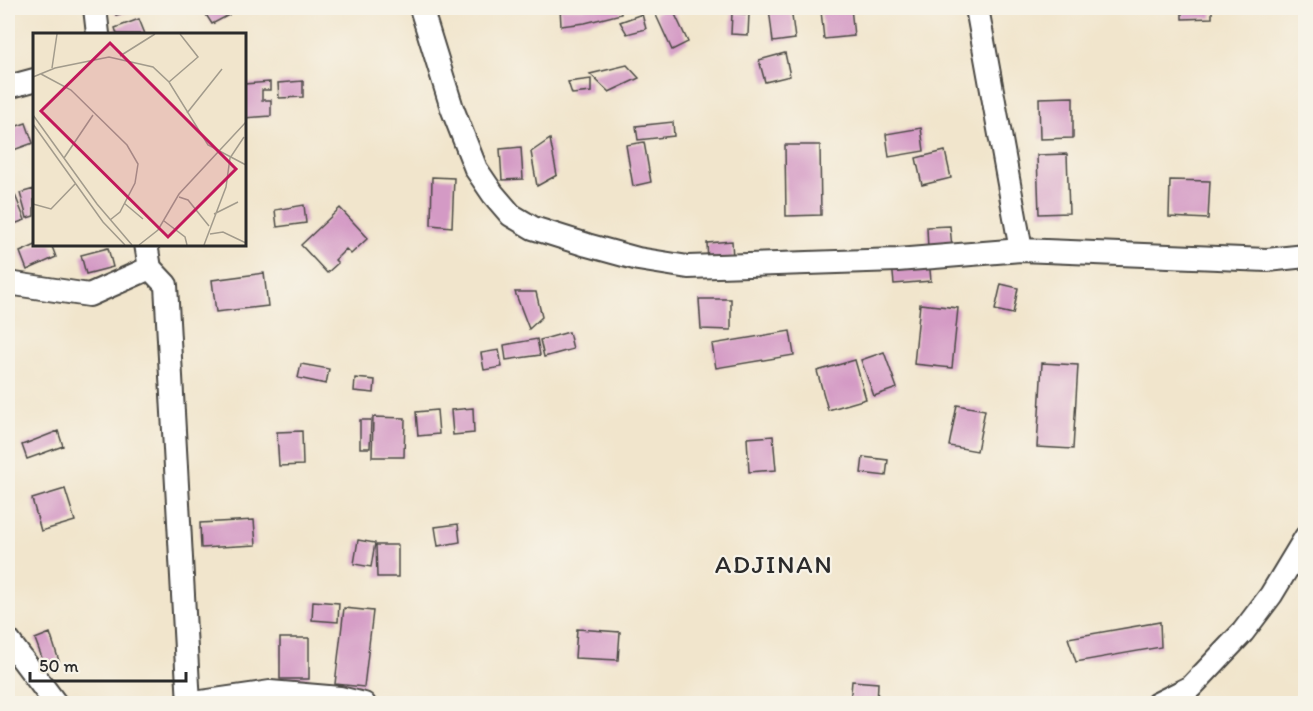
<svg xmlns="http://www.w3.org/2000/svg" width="1313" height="711" viewBox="0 0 1313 711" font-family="Itim,sans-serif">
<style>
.building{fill:#d49ac5}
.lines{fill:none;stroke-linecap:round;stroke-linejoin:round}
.minor-casing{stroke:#494743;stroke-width:26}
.minor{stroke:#fff;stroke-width:22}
.labels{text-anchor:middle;stroke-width:4.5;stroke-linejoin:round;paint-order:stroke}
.quarter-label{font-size:26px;letter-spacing:1.5px;fill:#2b2b2b;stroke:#f7f3e8}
.inset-road{fill:none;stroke:#a29b8c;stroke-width:1.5}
.view{fill:#c2185b;fill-opacity:0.15;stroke:#c2185b;stroke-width:3}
.inset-edge{fill:none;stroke:#2b2b2b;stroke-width:3}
</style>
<rect width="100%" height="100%" fill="#f7f3e8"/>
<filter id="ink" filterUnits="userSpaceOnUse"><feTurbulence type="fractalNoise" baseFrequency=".0167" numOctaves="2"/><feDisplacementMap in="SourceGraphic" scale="12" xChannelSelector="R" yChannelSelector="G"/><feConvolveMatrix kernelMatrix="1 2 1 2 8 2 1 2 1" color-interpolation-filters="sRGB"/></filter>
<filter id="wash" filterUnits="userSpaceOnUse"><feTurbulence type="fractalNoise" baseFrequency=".008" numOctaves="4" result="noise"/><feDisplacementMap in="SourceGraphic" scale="24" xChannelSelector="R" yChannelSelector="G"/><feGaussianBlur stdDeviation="1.35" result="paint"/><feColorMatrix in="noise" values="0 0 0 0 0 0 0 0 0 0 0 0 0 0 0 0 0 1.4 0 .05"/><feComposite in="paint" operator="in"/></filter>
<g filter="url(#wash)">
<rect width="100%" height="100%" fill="#f1e5cc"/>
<g id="blocks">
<path class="building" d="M 113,8 L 127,8 L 128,12 L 116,15 Z
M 215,8 L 225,8 L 229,15 L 212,24 L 205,13 Z
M 468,8 L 485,8 L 486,9 L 469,12 Z
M 560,8 L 621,8 L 621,14 L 585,23 L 561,26 Z
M 667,8 L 672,8 L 688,42 L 672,50 L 655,13 Z
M 769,8 L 791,8 L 795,39 L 773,42 Z
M 851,8 L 854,36 L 824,39 L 821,11 Z
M 1182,8 L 1212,8 L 1212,18 L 1182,19 Z
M 732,13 L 749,14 L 748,35 L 731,34 Z
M 642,14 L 646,29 L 627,34 L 620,22 Z
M 139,19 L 145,34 L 117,34 L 115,28 Z
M 785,53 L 790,76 L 765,82 L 759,60 Z
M 627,65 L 639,78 L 609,92 L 590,74 Z
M 591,79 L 591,92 L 572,94 L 568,82 Z
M 303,81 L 303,97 L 279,98 L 278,83 Z
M 270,82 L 270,90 L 262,90 L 262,100 L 271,100 L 271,116 L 244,118 L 244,84 Z
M 1073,97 L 1073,138 L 1040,139 L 1039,98 Z
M 673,122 L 674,136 L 638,140 L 636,126 Z
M 26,123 L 33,143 L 8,152 L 8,129 Z
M 921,128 L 924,151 L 889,157 L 886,134 Z
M 550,139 L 557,175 L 537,186 L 531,152 Z
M 644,142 L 651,182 L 633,186 L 626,145 Z
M 785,145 L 820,145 L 821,215 L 786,216 Z
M 521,147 L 523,179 L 502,180 L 500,149 Z
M 945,151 L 951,178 L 922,185 L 916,158 Z
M 1067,154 L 1069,213 L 1039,214 L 1037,155 Z
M 432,177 L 454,178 L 452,227 L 431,225 Z
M 1170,180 L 1210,181 L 1208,219 L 1169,217 Z
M 34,189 L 34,216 L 27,218 L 20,193 Z
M 15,195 L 25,220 L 14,224 L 8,208 L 8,198 Z
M 304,205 L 306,223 L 277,227 L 275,210 Z
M 340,208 L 368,238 L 351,254 L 346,249 L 335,260 L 338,263 L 327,273 L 301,245 Z
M 950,226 L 952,248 L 928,250 L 927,227 Z
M 732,241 L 733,259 L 708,261 L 707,243 Z
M 38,244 L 51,244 L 56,257 L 27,270 L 20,252 Z
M 108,248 L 113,267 L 86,274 L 81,255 Z
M 929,260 L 931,281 L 894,284 L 892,263 Z
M 264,273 L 268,306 L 216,312 L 212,280 Z
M 1001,284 L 1018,288 L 1013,314 L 995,310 Z
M 515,292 L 536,292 L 542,317 L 529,329 Z
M 699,299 L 731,299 L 731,330 L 701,329 Z
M 920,304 L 958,308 L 952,368 L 914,364 Z
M 790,331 L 794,355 L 716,368 L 712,344 Z
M 569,332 L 573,349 L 544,357 L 540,340 Z
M 537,339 L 540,355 L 506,360 L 504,345 Z
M 499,350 L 502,367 L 484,370 L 481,353 Z
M 884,352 L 897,388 L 874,396 L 861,360 Z
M 855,360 L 866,399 L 828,410 L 817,371 Z
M 1042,363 L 1078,365 L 1073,449 L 1037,447 Z
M 301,364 L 329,369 L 326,384 L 298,378 Z
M 355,378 L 375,380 L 374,393 L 354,391 Z
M 957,405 L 985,410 L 977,451 L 949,446 Z
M 473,408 L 474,433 L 453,435 L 451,410 Z
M 437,410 L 439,434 L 418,436 L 416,412 Z
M 373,417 L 405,418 L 404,457 L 372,457 Z
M 360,420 L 371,420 L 370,448 L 360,448 Z
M 58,431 L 63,446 L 27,459 L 22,445 Z
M 302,431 L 303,465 L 279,466 L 277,432 Z
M 773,436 L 776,470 L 749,472 L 747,438 Z
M 863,457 L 888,460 L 886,476 L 861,473 Z
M 65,489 L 75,521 L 41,531 L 32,499 Z
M 254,520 L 256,545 L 201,548 L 200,523 Z
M 458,524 L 460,542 L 438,546 L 435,527 Z
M 358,540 L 375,543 L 371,567 L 354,564 Z
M 376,545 L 398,545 L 398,577 L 377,577 Z
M 313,601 L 339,603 L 338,622 L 312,620 Z
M 344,608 L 373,611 L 364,687 L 335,684 Z
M 1160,622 L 1161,647 L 1076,662 L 1068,638 Z
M 577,629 L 620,632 L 618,660 L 575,658 Z
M 50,633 L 59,661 L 45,666 L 35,639 Z
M 280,638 L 309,638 L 309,679 L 280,679 Z
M 852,681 L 878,683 L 877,704 L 850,704 Z"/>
</g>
</g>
<g filter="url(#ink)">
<use href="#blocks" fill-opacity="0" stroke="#494743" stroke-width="1.5"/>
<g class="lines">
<g class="minor-casing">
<path id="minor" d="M 95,8 L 98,34
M 421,8 L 452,108 L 476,169 L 493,194 L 511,215 L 533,228 L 587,245 L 638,259 L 688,267 L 897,260 L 1021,250 L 1267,260 L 1306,256
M 977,8 L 1021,250
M 8,87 L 34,80
M 146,244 L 150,268 L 166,285 L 189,704
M 8,283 L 89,295 L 150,268
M 8,640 L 56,704
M 187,704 L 270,692 L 340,698 L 364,704
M 1157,704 L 1191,687 L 1243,632 L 1271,595 L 1306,537"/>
</g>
<use href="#minor" class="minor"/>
</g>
</g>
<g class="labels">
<g class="quarter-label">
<text x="774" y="573">ADJINAN</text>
</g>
</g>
<g transform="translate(33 33)">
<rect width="213" height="213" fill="#f1e5cc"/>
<path class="inset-road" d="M 87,23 L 122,1M 19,35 L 24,1M 8,41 L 38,57 L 94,112 L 105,131 L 102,150 L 87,179 L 77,187M 0,44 L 22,35 L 76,24 L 120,34 L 136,49 L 175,112 L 213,132M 136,49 L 165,24 L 147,1M 154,80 L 189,36M 0,82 L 64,171 L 99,212M 0,91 L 70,189 L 92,212M 31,125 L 60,82M 146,164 L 155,167 L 176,193M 91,170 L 110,186M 0,171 L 18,176 L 43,150M 181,181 L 205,169M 131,188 L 152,204 L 154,212M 177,201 L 190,199 L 213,210M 106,212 L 125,197 L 146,161 L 213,89M 171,212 L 193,154 L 197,125 L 211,104"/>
<path class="view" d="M 77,10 L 203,136 L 135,204 L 8,78 Z"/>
<rect width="213" height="213" class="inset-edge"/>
</g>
<rect width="1313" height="711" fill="none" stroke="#f7f3e8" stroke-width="30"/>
<path d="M30 672v9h156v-9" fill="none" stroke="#2b2b2b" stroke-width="3"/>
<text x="39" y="672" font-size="18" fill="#2b2b2b" stroke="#f7f3e8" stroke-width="4.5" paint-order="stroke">50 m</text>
</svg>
